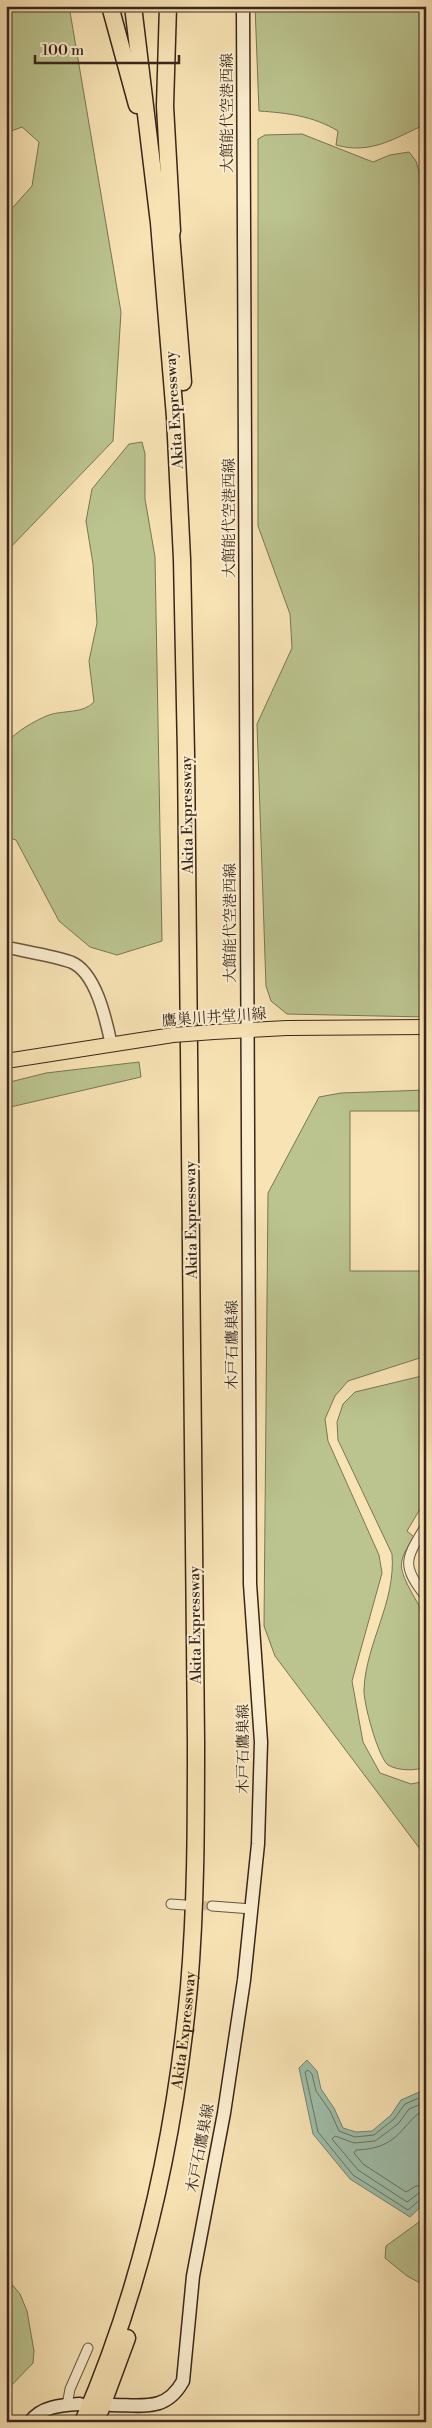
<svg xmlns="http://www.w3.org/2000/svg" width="432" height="2428" viewBox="0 0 432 2428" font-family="'Libre Bodoni','Noto Serif JP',serif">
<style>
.green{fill:#bbc48f;stroke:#7a7555}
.water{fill:#9ebeaa;stroke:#768171}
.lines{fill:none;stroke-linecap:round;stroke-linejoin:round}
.shore{stroke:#6c7262;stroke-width:1}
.minor-tunnel{stroke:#d2bd95;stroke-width:9;stroke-dasharray:9 4.5;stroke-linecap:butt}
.minor-casing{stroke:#695541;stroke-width:11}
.tertiary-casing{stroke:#695541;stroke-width:14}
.secondary-casing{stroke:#39261b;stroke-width:15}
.primary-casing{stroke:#39261b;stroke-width:16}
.motorway-casing{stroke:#39261b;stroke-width:19}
.minor{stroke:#faedce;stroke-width:9}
.tertiary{stroke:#faedce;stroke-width:11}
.secondary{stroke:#faedce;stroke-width:12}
.primary{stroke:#f8e3b4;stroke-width:14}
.motorway{stroke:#f8e3b4;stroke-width:16}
.primary-bridge-casing{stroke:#39261b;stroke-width:16;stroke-linecap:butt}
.primary-bridge{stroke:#f8e3b4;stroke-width:14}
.labels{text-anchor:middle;stroke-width:4;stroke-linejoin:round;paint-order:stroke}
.street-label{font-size:15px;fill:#39261b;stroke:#faedce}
</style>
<rect width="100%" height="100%" fill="#f8e3b4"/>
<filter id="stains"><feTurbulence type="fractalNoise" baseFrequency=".004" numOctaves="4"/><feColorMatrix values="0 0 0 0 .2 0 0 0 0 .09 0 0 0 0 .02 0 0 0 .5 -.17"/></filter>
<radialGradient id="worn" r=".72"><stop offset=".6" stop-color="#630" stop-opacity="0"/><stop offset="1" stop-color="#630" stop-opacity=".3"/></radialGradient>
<path class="green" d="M 6,6 L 69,6 L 121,312 L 113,441 L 6,552 L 6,215 L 32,186 L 39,142 L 22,127 L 6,133 Z
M 255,6 L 426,6 L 426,124 C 395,138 371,155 336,145 L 338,131 C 313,116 288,113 259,111 Z
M 302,134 L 373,162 L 390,155 L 409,152 L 416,161 L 426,198 L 426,1017 L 287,1014 L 271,1001 L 266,986 L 257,724 L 292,648 L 290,614 L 258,526 L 258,139 L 265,135 Z
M 142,442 L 145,454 L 145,499 L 155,557 L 162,941 L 117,955 L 90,947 L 59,921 L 16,840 L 6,837 L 6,743 C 17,731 34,721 49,715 C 63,710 83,714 94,702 L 89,661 L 97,623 L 93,564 L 86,521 L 92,489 L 129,444 Z
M 139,1062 L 141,1077 L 6,1108 L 6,1083 L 46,1073 Z
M 426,1090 L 426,1111 L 350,1111 L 350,1271 L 426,1271 L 426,1356 L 348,1381 L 335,1396 L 325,1419 L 328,1441 L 379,1555 L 382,1573 L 352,1681 L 363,1742 L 380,1773 L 411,1784 L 426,1781 L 426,1857 L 275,1656 L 264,1626 L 268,1193 L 319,1097 L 341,1093 Z
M 426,1375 L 426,1499 L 407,1531 L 414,1537 C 397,1563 398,1567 413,1595 C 415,1599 419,1604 420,1609 C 423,1621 418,1628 426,1639 L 426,1767 C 416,1771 398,1771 388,1765 C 378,1757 363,1702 364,1689 C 366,1643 396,1602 392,1554 L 338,1440 L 337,1422 L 343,1404 L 355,1392 Z
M 426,2217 L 426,2286 L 407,2276 L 385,2258 L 386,2246 Z
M 6,2277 L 20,2294 L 27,2311 L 34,2351 L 33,2363 L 6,2391 Z"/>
<path class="water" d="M 307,2060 L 317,2071 L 321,2089 L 334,2108 L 343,2128 L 356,2132 L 372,2131 L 391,2115 L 401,2100 L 426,2089 L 426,2202 L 410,2217 L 350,2179 L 313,2134 L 299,2068 Z"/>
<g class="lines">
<path class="shore" d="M 426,2095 L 405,2104 L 394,2119 L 374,2135 L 355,2137 L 339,2131 L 330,2111 L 316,2091 L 312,2074 L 308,2070 L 305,2072 L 318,2132 L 353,2175 L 408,2210 L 421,2199 L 426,2198
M 426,2102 L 409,2109 L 398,2124 L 375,2141 L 354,2143 L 335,2136 L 332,2139 L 358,2170 L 407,2202 L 419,2193 L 426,2192
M 426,2110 C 415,2114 413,2119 405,2127 C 390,2145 377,2149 356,2150 L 354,2153 L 363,2164 L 406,2192 L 416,2186 L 426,2185"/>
<path class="minor-tunnel" d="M 190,1905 L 212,1906"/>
<g class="minor-casing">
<path id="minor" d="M 426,1525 C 406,1559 400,1564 426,1597
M 171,1904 L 185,1905
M 212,1906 L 252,1909
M 67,2405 L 70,2389 L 88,2348"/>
</g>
<g class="tertiary-casing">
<path id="tertiary" d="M 6,947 C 27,952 51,955 71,962 C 96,972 106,1020 111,1043"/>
</g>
<g class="secondary-casing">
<path id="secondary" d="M 111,2405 C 143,2405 166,2412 183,2381 L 193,2276 L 224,2113 L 244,1980 L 258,1844 L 261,1742 L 250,1584 L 243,6
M 30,2422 C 41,2406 63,2405 80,2404"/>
</g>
<g class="primary-casing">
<path id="primary" d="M 214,1032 L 287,1028 L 426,1027
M 6,1061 L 173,1035"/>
</g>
<g class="motorway-casing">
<g id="motorway">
<path d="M 110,6 L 137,105"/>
<path d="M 168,6 L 165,106 L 172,231"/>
<path d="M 170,222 L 183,382"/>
<path d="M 100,2411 L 127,2338"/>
<path id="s1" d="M 83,2422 C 143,2285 175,2136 189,1987 C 196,1905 196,1824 196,1742 L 186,754 L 182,559 L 175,417 L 159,223 L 133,6"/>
</g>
</g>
<use href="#minor" class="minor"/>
<use href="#tertiary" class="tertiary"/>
<use href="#secondary" class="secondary"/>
<use href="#primary" class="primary"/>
<use href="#motorway" class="motorway"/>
<g class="primary-bridge-casing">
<path id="primary-bridge" d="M 173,1035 L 214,1032"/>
</g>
<use href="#primary-bridge" class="primary-bridge"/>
</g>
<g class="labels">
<g class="street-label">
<text transform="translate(227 113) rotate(-90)" y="5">大館能代空港西線</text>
<text transform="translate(174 410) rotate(-94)" y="5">Akita Expressway</text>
<text transform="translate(229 518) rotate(-90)" y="5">大館能代空港西線</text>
<text transform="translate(187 815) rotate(-91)" y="5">Akita Expressway</text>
<text transform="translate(230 923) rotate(-90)" y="5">大館能代空港西線</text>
<text transform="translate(214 1017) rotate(-4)" y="5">鷹巣川井堂川線</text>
<text transform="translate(191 1220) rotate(-91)" y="5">Akita Expressway</text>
<text transform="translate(232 1345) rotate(-90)" y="5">木戸石鷹巣線</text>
<text transform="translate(195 1625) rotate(-91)" y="5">Akita Expressway</text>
<text transform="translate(243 1749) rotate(-90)" y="5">木戸石鷹巣線</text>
<text dy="5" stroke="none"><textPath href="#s1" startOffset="406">Akita Expressway</textPath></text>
<text transform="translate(200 2148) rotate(-79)" y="5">木戸石鷹巣線</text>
</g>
</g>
<rect width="432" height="2428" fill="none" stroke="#f8e3b4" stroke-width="25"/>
<rect x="8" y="8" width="417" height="2413" fill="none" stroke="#39261b" stroke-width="2.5"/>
<rect x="12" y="12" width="407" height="2403" fill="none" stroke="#39261b"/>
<path d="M35 55v8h144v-8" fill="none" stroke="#39261b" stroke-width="2.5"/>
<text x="42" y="55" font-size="15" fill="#39261b" stroke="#faedce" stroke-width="4" paint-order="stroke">100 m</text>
<rect width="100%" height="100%" filter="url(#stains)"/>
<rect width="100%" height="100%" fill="url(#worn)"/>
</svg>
